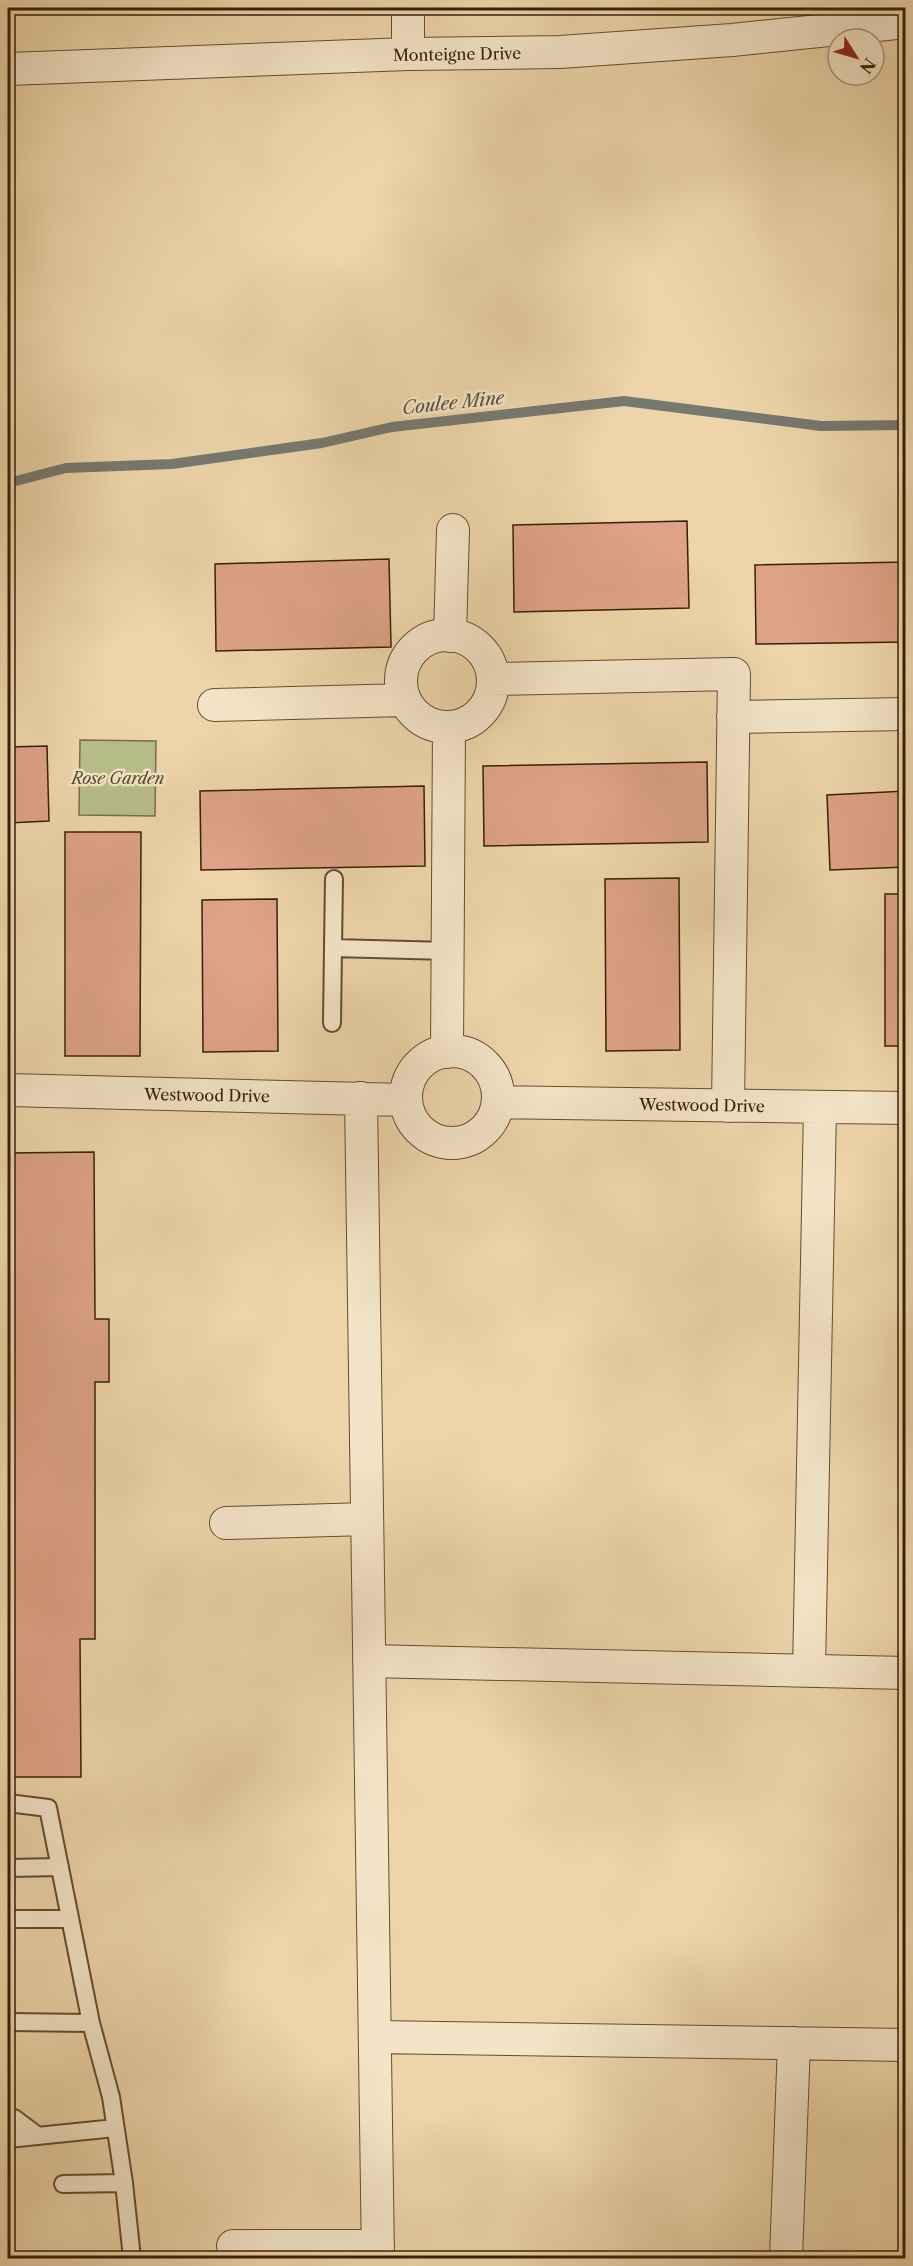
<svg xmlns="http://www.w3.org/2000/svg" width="913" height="2266" viewBox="0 0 913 2266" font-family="'Libre Caslon Text',serif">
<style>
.green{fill:#b7bd89;stroke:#786e48;stroke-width:1.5}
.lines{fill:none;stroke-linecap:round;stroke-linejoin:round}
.stream{stroke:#767970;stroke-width:10}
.building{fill:#dda287;stroke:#382008;stroke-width:1.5}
.service-casing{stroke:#654d30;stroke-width:20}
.minor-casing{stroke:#654d30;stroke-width:34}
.service{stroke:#f3e4c7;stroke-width:16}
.minor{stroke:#f3e4c7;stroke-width:32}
.labels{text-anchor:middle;stroke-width:5;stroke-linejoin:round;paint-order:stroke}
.street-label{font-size:16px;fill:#382008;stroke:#f3e4c7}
.park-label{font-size:16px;font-style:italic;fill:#584728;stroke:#f3e4c7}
.water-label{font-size:18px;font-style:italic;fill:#574d3c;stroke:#f3e4c7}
</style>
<rect width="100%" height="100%" fill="#edd5a9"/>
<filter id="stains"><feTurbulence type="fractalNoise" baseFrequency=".00333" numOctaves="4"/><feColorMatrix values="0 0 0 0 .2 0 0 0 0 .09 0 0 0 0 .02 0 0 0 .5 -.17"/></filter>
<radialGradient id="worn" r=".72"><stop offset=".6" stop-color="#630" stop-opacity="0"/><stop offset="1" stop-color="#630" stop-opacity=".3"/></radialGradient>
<path class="green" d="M 80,740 L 156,741 L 155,816 L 79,815 Z"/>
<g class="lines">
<path class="stream" d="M 8,483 L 66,468 L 172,464 L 322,443 L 392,427 L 624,401 L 821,426 L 906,425"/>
</g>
<path class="building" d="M 687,521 L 689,608 L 514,612 L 513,525 Z
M 389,559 L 391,647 L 216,651 L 215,564 Z
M 906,562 L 906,642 L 756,644 L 755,565 Z
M 47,746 L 49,821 L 8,823 L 8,747 Z
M 707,762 L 708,842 L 484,846 L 483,766 Z
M 424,786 L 425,866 L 201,870 L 200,791 Z
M 906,791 L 906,867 L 830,870 L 827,795 Z
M 65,832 L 141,832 L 140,1056 L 65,1056 Z
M 679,878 L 680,1050 L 606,1051 L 605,879 Z
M 885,894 L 906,894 L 906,1046 L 885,1046 Z
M 277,899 L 278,1051 L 203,1052 L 202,900 Z
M 94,1152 L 95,1319 L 109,1319 L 109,1382 L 95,1382 L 95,1639 L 80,1639 L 81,1777 L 8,1777 L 8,1153 Z"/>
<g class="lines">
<g class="service-casing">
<path id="service" d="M 334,879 L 333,948 L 448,951
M 332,1023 L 333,948
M 8,1803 L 48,1808 L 91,2023 L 111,2097 L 124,2183
M 8,1868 L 60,1867
M 8,1919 L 70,1919
M 8,2022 L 91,2023
M 8,2118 L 14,2118 L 38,2136
M 8,2139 L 115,2128
M 63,2184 L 124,2183 L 132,2258"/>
</g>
<g class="minor-casing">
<path id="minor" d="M 408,8 L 408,54
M 8,69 L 408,54 L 560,52 L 732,40 L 906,22
M401 681a46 46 0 1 1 92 0a46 46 0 1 1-92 0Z
M 450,636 L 453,530
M 493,679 L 734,674 L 728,1106
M 214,705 L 405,700
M 733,717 L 906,714
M406 1097a46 46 0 1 1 92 0a46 46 0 1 1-92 0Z
M 447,1052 L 449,727
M 8,1090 L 406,1100
M 361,1098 L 378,2258
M 498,1102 L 906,1108
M 226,1523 L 367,1519
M 369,1661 L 906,1673
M 809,1671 L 820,1108
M 375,2037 L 906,2045
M 233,2246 L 378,2246
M 786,2258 L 794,2043"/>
</g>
<use href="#service" class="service"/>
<use href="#minor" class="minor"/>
</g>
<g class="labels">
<g class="street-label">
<text transform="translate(457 54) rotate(-1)" y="6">Monteigne Drive</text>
<text transform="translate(207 1095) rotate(1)" y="6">Westwood Drive</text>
<text transform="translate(702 1105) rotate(1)" y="6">Westwood Drive</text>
</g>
<g class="park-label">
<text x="118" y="784">Rose Garden</text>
</g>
<g class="water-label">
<text transform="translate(453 403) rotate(-6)" y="6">Coulee Mine</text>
</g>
</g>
<rect width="913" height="2266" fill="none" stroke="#edd5a9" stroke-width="30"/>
<rect x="9" y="9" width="895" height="2248" fill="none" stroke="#382008" stroke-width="3"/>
<rect x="15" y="15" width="883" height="2236" fill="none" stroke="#382008" stroke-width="1.5"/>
<g transform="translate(856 57) rotate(127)"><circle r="28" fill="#f3e4c7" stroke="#a8967b" stroke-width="1.5"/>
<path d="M0-4.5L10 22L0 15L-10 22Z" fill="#8f2418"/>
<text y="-9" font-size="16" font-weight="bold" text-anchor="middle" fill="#382008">N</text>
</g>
<rect width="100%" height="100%" filter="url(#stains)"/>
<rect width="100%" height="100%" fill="url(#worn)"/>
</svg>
